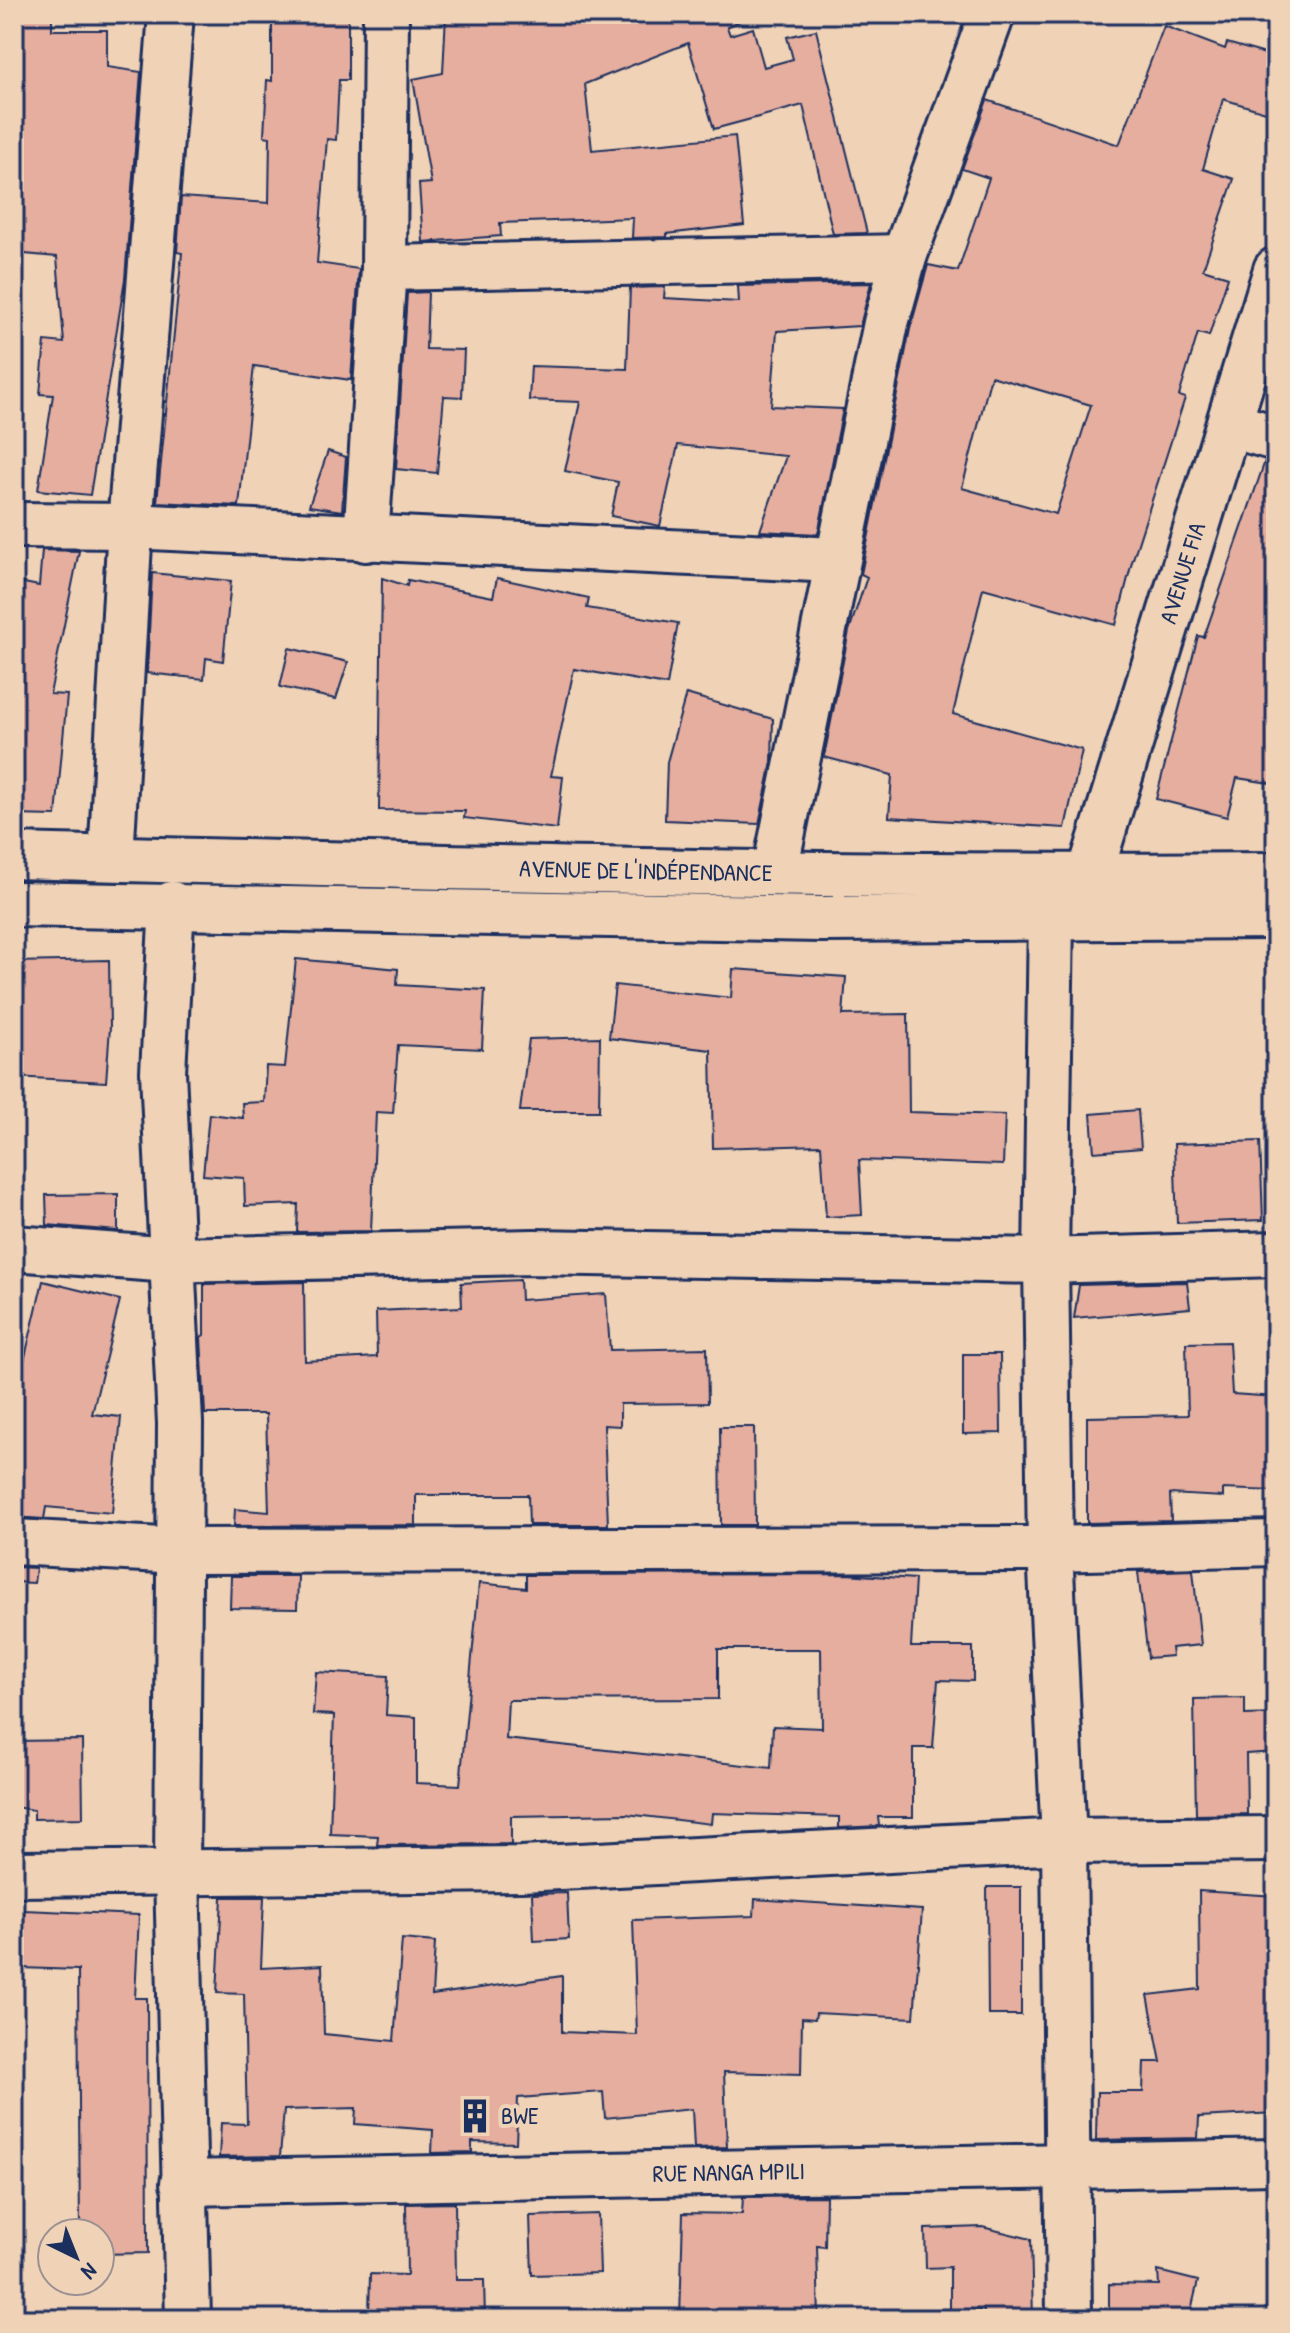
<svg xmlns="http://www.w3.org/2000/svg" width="1290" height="2333" viewBox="0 0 1290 2333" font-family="'Patrick Hand',sans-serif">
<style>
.building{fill:#e6ae9e;stroke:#1b2f5e;stroke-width:2;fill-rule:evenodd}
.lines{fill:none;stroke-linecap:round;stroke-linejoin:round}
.minor-casing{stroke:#1b2f5e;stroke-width:50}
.minor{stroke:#f0d2b6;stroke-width:44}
.labels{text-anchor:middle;stroke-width:8;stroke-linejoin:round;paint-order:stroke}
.street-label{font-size:24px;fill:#1b2f5e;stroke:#f0d2b6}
.poi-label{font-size:24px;fill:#1b2f5e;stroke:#f0d2b6;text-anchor:start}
</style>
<rect width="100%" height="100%" fill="#f0d2b6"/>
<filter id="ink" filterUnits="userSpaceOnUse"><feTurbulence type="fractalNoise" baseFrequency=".0125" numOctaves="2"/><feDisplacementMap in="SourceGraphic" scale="16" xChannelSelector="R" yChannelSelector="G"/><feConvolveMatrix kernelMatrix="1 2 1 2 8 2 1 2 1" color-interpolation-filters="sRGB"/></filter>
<g filter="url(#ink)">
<path class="building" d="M 14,14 L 52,14 L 52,30 L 107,30 L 107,67 L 141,72 L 125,279 L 90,495 L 38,490 L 53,395 L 40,394 L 45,341 L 64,343 L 57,257 L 14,253 Z
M 446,14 L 755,14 L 727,27 L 730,35 L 753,28 L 764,67 L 793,59 L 787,37 L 816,30 L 867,233 L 833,234 L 803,105 L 714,129 L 688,43 L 585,84 L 592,150 L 735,136 L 744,225 L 667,234 L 667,237 L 632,238 L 633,218 L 500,223 L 501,236 L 423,242 L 419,184 L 431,183 L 413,79 L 443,73 Z
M 272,15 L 348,15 L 348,80 L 339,80 L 336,140 L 327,139 L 317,263 L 359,269 L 351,380 L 254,366 L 239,506 L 157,502 L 182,253 L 177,252 L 181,197 L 269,203 L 270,137 L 264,136 L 267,80 L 272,81 Z
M 1164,26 L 1225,49 L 1227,43 L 1276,57 L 1276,92 L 1269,113 L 1223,99 L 1203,169 L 1234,179 L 1203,269 L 1228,277 L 1209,336 L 1198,333 L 1179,396 L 1185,398 L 1132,562 L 1116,625 L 983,588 L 953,714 L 1082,750 L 1065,828 L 889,817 L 892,775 L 824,757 L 849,631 L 867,577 L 861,574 L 910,329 L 928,265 L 958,271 L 989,178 L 962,169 L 987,100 L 1119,145 ZM 991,376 L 1091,405 L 1056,514 L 962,488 Z
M 871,283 L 860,326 L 777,331 L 771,406 L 843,409 L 818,534 L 760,531 L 786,456 L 678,445 L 660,526 L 611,516 L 618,482 L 565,471 L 580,402 L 529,400 L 531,366 L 627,369 L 630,288 L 665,287 L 664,298 L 739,302 L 738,286 Z
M 428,292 L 426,349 L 464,350 L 462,397 L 444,396 L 437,473 L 396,469 L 407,293 Z
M 328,451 L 346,457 L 342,511 L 309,506 Z
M 1265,461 L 1276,462 L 1276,784 L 1237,778 L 1227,817 L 1156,799 L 1198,636 L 1204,637 Z
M 42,550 L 79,551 L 50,694 L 67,695 L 56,816 L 14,815 L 14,581 L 39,586 Z
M 152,573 L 231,581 L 223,661 L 206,658 L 204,679 L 147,673 Z
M 382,578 L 407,586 L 408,580 L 493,597 L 497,578 L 589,598 L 587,608 L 678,623 L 667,685 L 574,669 L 551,776 L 563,777 L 557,829 L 464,818 L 465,811 L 379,810 Z
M 289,648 L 348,662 L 336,699 L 280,687 Z
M 686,694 L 773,719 L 772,762 L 759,824 L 665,820 L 667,762 Z
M 296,959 L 398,969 L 397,985 L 485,990 L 482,1049 L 398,1045 L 393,1113 L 376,1112 L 371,1231 L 297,1232 L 298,1204 L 245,1206 L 244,1178 L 203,1175 L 209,1114 L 243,1118 L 242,1103 L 264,1102 L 266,1066 L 285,1067 Z
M 109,960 L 110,1027 L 106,1082 L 14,1077 L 14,962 Z
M 733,969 L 846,977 L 843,1015 L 908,1014 L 909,1112 L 1005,1115 L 1003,1165 L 859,1160 L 862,1215 L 826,1217 L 821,1145 L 713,1148 L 711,1050 L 609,1038 L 615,985 L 731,998 Z
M 600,1037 L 599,1111 L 520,1111 L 529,1039 Z
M 1138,1110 L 1141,1148 L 1094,1152 L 1091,1114 Z
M 1260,1141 L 1263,1220 L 1177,1223 L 1174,1144 Z
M 118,1194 L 118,1231 L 47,1225 L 46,1195 Z
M 520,1280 L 521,1300 L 606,1294 L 610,1350 L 707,1348 L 708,1403 L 620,1404 L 620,1426 L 604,1425 L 608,1525 L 529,1525 L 528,1495 L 416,1495 L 416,1525 L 234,1526 L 235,1509 L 269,1512 L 266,1414 L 205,1414 L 201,1337 L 204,1335 L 204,1284 L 304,1282 L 305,1361 L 377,1357 L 376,1311 L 462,1307 L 461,1283 Z
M 43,1281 L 120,1300 L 92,1414 L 121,1417 L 112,1513 L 46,1507 L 44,1519 L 14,1517 L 14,1403 Z
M 1187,1282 L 1190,1308 L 1074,1318 L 1079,1285 Z
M 1229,1342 L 1232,1394 L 1276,1397 L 1276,1491 L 1223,1489 L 1223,1497 L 1170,1494 L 1171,1521 L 1087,1523 L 1087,1417 L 1188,1415 L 1186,1343 Z
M 963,1354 L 1000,1354 L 1001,1433 L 963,1434 Z
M 720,1427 L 754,1427 L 755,1525 L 721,1525 Z
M 14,1567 L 36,1568 L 34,1583 L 14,1582 Z
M 1193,1570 L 1201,1645 L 1171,1648 L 1172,1656 L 1148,1658 L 1138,1572 Z
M 846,1574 L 915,1579 L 911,1647 L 973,1647 L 973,1681 L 938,1680 L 933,1748 L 913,1748 L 913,1817 L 878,1817 L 879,1826 L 839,1828 L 839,1817 L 712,1813 L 711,1824 L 626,1814 L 511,1816 L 511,1844 L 377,1845 L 378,1836 L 330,1834 L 334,1715 L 313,1714 L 316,1672 L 388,1676 L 386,1715 L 416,1717 L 416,1783 L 460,1785 L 479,1583 L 526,1588 L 526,1575 ZM 718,1649 L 821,1649 L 822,1728 L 773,1726 L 771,1768 L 506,1739 L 508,1700 L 718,1699 Z
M 231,1576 L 298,1576 L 297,1609 L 230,1608 Z
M 1245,1698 L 1245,1715 L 1276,1714 L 1276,1752 L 1246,1754 L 1247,1814 L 1196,1815 L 1194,1699 Z
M 82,1740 L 83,1818 L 34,1819 L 34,1810 L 14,1807 L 14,1741 Z
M 987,1887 L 1021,1887 L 1021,2015 L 988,2015 Z
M 1199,1891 L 1276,1896 L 1276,2113 L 1199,2117 L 1198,2138 L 1096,2140 L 1097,2092 L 1143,2092 L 1144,2062 L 1161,2062 L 1148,1995 L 1200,1989 Z
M 567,1893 L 569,1939 L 534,1941 L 532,1894 Z
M 222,1897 L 264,1897 L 261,1968 L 322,1965 L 324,2034 L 394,2041 L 402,1939 L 435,1942 L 432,1995 L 562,1976 L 562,2032 L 637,2035 L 633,1920 L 754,1916 L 755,1899 L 922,1910 L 914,2018 L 816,2013 L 815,2019 L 802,2018 L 801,2074 L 724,2072 L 727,2147 L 694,2148 L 692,2109 L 605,2118 L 603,2092 L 518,2098 L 516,2143 L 472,2142 L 472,2152 L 432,2153 L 433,2130 L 355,2124 L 356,2108 L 284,2110 L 280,2156 L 219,2157 L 221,2123 L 247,2124 L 244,1994 L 217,1993 Z
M 24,1910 L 139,1915 L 135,1998 L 147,1998 L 148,2253 L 100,2254 L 100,2233 L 80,2233 L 78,1970 L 21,1968 Z
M 826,2196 L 825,2247 L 817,2246 L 819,2319 L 680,2319 L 683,2213 L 742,2214 L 743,2197 Z
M 455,2203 L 456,2280 L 484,2280 L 485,2319 L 369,2315 L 370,2274 L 407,2275 L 406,2204 Z
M 598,2214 L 600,2273 L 532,2275 L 530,2216 Z
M 982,2227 L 1031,2239 L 1033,2319 L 983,2319 L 984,2310 L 950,2311 L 950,2267 L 926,2268 L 925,2229 Z
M 1158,2271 L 1198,2281 L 1189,2319 L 1109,2319 L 1109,2284 L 1159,2285 Z"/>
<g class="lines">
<g class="minor-casing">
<g id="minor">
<path d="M 384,268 L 904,257"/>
<path d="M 1230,425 L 1276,438"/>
<path d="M 14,525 L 130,526 L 835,560"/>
<path d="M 366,539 L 384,268 L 386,14"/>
<path id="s1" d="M 14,856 C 434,867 855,879 1276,875"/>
<path d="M 111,858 L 130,526 L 171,14"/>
<path d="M 775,871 L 886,323 L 904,257 L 992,14"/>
<path id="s2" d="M 1089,877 L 1276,270"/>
<path d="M 14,904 L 821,919 L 1276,916"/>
<path d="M 172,904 L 163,1072 L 180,1423 L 177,1873 L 188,2319"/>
<path d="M 1051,915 L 1046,1261 L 1050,1549 L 1064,1841 L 1069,2319"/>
<path d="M 14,1248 L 171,1260 L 534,1252 L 1046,1261 L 1276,1254"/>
<path d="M 14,1542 L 181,1551 L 1050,1549 L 1276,1543"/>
<path d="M 14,1874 L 521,1869 L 1064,1841 L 1276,1839"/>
<path id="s3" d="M 183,2183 L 1276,2162"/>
</g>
</g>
<use href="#minor" class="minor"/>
</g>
</g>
<defs>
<g id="building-bare" transform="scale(2.76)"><path d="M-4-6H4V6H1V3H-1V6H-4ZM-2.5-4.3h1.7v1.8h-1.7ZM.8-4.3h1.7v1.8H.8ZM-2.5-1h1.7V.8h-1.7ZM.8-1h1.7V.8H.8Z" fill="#1b2f5e" stroke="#f0d2b6" stroke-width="2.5" paint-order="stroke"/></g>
</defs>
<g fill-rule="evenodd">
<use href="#building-bare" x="475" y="2116"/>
</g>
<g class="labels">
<g class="street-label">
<text dy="8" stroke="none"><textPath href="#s2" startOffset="318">AVENUE FIA</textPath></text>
<text dy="8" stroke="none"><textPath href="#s1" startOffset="632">AVENUE DE L'INDÉPENDANCE</textPath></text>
<text dy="8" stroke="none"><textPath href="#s3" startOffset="546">RUE NANGA MPILI</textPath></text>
</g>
<g class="poi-label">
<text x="501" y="2124">BWE</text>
</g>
</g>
<rect width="1290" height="2333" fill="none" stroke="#f0d2b6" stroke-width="48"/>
<rect x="24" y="24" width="1242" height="2285" fill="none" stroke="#1b2f5e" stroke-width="3" filter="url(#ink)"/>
<g transform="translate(76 2257) rotate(137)"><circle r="38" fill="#f0d2b6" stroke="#9b9193" stroke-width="2"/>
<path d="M0-6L14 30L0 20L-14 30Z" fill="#1b2f5e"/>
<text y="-12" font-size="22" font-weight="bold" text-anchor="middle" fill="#1b2f5e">N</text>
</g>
</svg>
